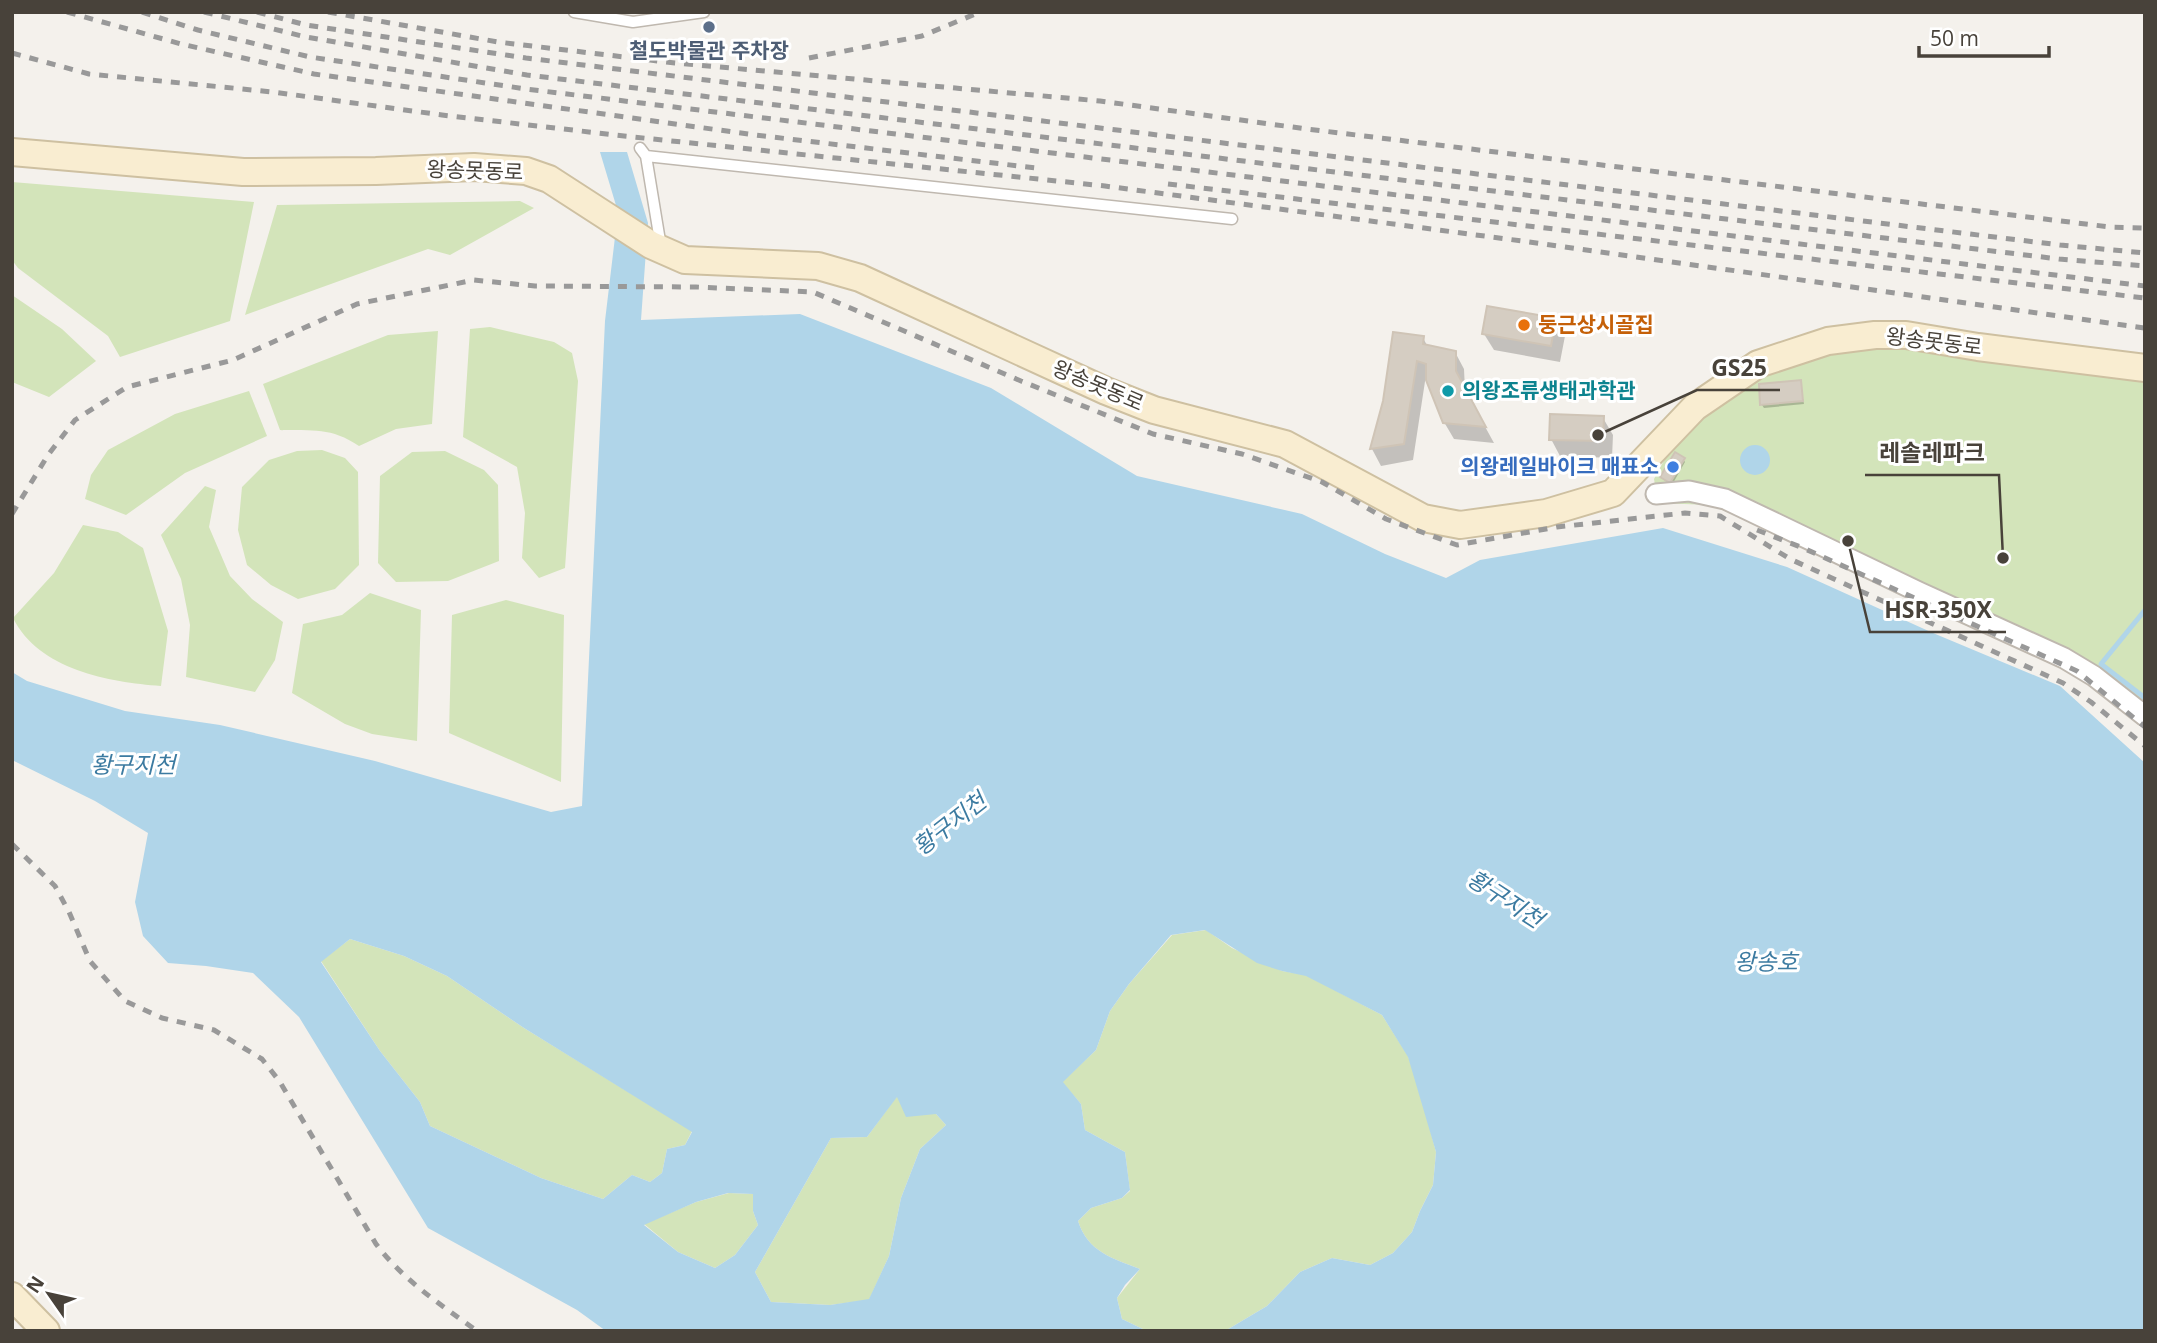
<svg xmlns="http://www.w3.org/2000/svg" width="2157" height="1343" viewBox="0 0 2157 1343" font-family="'Open Sans','Noto Sans KR',sans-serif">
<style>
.green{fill:#d3e4ba}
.water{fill:#b0d5e9;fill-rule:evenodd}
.shadow{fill:#0003}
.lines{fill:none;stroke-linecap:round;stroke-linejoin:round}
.stream{stroke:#b0d5e9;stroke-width:5}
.building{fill:#d5cdc2;stroke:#cfc4b6;stroke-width:2}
.lane-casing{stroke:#bfb8af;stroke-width:13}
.street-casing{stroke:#bfb8af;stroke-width:23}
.secondary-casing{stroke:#cec0a1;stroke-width:30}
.lane{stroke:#fff;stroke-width:10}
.street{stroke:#fff;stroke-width:19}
.secondary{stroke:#f9edd1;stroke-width:26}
.rail{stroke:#999;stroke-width:5;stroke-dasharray:9 9;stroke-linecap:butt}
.service-dot{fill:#5c6f8a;stroke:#fff;stroke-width:2.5}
.food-dot{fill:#e8710a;stroke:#fff;stroke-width:2.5}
.culture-dot{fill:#0f9aa8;stroke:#fff;stroke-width:2.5}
.shop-dot{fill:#3f7fe0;stroke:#fff;stroke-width:2.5}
.labels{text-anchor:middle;stroke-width:6;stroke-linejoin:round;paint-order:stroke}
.service-label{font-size:21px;font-weight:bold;fill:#4e5e75;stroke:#fff}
.street-label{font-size:21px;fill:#48423a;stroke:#fff}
.food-label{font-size:21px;font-weight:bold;fill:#c56008;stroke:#fff;text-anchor:start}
.culture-label{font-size:21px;font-weight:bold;fill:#0d838f;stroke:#fff;text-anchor:start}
.shop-label{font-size:21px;font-weight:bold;fill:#366cbe;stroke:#fff;text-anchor:end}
.water-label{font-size:23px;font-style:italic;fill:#3c7ba1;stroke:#fff}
.leader{fill:none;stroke:#48423a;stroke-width:2.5}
.callout-dot{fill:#48423a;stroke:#fff;stroke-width:2.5}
.callout-label{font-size:23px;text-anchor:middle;font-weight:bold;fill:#48423a;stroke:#fff;stroke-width:6;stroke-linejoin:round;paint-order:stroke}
</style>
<rect width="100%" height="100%" fill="#f4f1ec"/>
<path class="green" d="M 12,182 L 254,202 L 230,321 L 120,357 L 108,336 L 18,268 L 12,260 Z
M 520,201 L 534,208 L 450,255 L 428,249 L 245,315 L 277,205 Z
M 12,295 L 62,329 L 96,361 L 49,397 L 12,382 Z
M 490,327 L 554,342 L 572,353 L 578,381 L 565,568 L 539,578 L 522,558 L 525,513 L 517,467 L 463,437 L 470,329 Z
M 438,331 L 432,424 L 396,429 L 359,446 C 331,427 313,431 280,430 L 263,384 L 388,335 Z
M 1906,343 L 2145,376 L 2145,706 L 1789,523 L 1742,518 L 1710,505 L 1658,503 L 1654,479 L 1674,442 L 1708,409 L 1759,376 L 1838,346 Z
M 249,391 L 267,436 L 185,473 L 126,515 L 85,499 L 91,475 L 108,450 L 175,414 Z
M 322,450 L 345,458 L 358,472 L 359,565 L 335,589 L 298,599 L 271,585 L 247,565 L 238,530 L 242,487 L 269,460 L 297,451 Z
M 445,451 L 484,470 L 498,485 L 499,561 L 448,581 L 396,582 L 378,563 L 380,476 L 412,452 Z
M 205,486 L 216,490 L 209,527 L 230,576 L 252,599 L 283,622 L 275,660 L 255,692 L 186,677 L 190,625 L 181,579 L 161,535 Z
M 83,525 L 118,532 L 143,548 L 168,631 L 161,686 C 109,682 39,670 13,618 L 54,573 Z
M 370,593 L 421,610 L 417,741 L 372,734 L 345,724 L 292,693 L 303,624 L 342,615 Z
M 506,600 L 564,615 L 561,782 L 449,733 L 452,615 Z
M 1206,930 L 1232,948 L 1282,971 L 1306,975 L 1382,1015 L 1408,1056 L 1420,1092 L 1436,1152 L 1433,1185 L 1420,1211 L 1412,1232 L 1393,1253 L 1370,1265 L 1332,1258 L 1300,1272 L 1267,1306 L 1225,1331 L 1147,1331 L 1122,1319 L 1117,1298 L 1140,1269 C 1112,1258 1088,1252 1078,1221 L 1091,1208 L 1122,1198 L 1130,1191 L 1125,1152 L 1085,1130 L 1081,1104 L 1062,1082 L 1096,1050 L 1110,1011 L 1129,984 L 1172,935 Z
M 350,939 L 404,956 L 447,976 L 524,1028 L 692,1131 L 685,1145 L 667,1149 L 662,1173 L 650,1182 L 632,1175 L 603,1199 L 541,1178 L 430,1126 L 420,1102 L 380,1051 L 321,961 Z
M 897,1096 L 936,1114 L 946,1125 L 920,1149 L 901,1198 L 889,1256 L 869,1300 L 830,1305 L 771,1302 L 755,1272 L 831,1138 L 867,1137 Z
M 729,1193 L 754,1194 L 753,1211 L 758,1225 L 735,1255 L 715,1268 L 678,1252 L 644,1224 L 696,1202 Z"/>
<path class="water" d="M 600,152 L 627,152 L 648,223 L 641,320 L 800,314 L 991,388 L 1137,476 L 1302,514 L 1385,554 L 1446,578 L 1480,560 L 1663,528 L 1787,567 L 1933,633 L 2060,686 L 2145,763 L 2145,1331 L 1225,1331 L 1267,1306 L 1300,1272 L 1332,1258 L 1370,1265 L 1393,1253 L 1412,1232 L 1420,1211 L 1433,1185 L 1436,1152 L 1408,1057 L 1382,1015 L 1306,976 L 1282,971 L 1257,963 L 1205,930 L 1171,935 L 1129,984 L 1110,1011 L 1096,1050 L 1063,1082 L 1081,1104 L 1085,1130 L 1125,1152 L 1130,1190 L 1122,1198 L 1091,1208 L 1078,1221 C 1088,1252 1112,1258 1140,1269 L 1125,1285 L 1117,1298 L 1122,1319 L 1147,1331 L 606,1331 L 577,1310 L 428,1228 L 299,1017 L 253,973 L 206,966 L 168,963 L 143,936 L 135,902 L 148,833 L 95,801 L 12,760 L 12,672 L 27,681 L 125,711 L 220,725 L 375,761 L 551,812 L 582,806 L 605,321 L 618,212 ZM 350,939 L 404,956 L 447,976 L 524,1028 L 692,1132 L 685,1145 L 667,1149 L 662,1173 L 650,1182 L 632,1175 L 603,1199 L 541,1178 L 430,1126 L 420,1102 L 380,1051 L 321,962 ZM 897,1097 L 906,1117 L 936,1114 L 946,1125 L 920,1149 L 901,1198 L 889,1256 L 869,1299 L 830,1305 L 771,1302 L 755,1272 L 831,1138 L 867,1137 ZM 728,1193 L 753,1194 L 753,1211 L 758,1225 L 735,1255 L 715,1268 L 678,1252 L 644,1225 L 696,1202 Z
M1740 460a15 15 0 1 1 30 0a15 15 0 1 1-30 0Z"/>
<path class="shadow" d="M 1555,319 L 1565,336 L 1560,362 L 1494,350 L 1484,334 Z
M 1423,338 L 1428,347 L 1455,352 L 1464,369 L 1465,390 L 1494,443 L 1454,439 L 1444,422 L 1426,375 L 1413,460 L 1381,466 L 1372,449 L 1385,401 Z
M 1800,382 L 1804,404 L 1764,408 L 1762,405 Z
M 1603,418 L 1613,435 L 1612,458 L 1560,456 L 1551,439 Z
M 1683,459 L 1685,462 L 1672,485 L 1664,480 L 1662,477 Z"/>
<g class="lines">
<path class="stream" d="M 2145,610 L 2101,664 L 2145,698"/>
</g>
<path class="building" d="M 1487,306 L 1556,318 L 1551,346 L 1482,334 Z
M 1393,332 L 1424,336 L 1423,344 L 1456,351 L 1456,371 L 1486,427 L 1443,423 L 1426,380 L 1426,364 L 1417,361 L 1404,444 L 1370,449 L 1383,401 Z
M 1801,380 L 1803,401 L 1760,405 L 1759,384 Z
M 1550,414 L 1604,416 L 1603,441 L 1549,440 Z
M 1675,452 L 1685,458 L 1670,483 L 1660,477 Z"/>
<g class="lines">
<g class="lane-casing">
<path id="lane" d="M 574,12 L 633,22 L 704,12
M 640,148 L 646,156 L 661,247
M 646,156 L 1232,219"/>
</g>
<g class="street-casing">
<path id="street" d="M 1656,494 L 1689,491 L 1725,499 L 1919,592 L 2064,658 L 2094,676 L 2145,716"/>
</g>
<g class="secondary-casing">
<path id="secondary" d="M 12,152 L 243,172 L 376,171 L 474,167 L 526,171 L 549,179 L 651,245 L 685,260 L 818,266 L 860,278 L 1106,391 L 1154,410 L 1285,444 L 1423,518 L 1460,525 L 1546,513 L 1613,493 L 1695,407 L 1758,364 L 1828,341 L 1875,335 L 1906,335 L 1978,347 L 2145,368
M 12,1296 L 46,1331"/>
</g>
<use href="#lane" class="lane"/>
<use href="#street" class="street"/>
<use href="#secondary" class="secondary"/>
<path class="rail" d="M 67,12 L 181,44 L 314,74 L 755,135 L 1036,168
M 142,12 L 198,30 L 310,57 L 526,89 L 2145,286
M 204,12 L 306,37 L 527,75 L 2059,259 L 2145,266
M 257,12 L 306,25 L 526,58 L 2060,245 L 2145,253
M 328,12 L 498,42 L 675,63 L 1100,101 L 1307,129 L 2110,227 L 2145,228
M 12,53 L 89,74 L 273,92 L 442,115 L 624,136 L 1105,186 L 1522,241 L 2145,328
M 809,58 L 922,36 L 980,12
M 1168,184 L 2145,298
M 12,514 L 48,455 L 75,420 L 127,387 L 233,360 L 357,304 L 474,280 L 535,286 L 696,287 L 813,292 L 1021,381 L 1153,434 L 1242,454 L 1322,482 L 1386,519 L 1457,545 L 1557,527 L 1685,513 L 1720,516 L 1790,559 L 2063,683 L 2091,702 L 2145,746
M 1757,530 L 1803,548 L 2077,671 L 2145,727
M 12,844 L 55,886 L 69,912 L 90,961 L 125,1001 L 162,1018 L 214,1030 L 262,1059 L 280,1082 L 376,1244 C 404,1281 440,1304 477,1331"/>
</g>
<circle class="service-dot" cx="709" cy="27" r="7"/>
<circle class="food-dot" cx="1524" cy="325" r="7"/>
<circle class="culture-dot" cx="1448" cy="391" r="7"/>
<circle class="shop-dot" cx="1673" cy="467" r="7"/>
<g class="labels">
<g class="service-label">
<text x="709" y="58">철도박물관 주차장</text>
</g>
<g class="street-label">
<text transform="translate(475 171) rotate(2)" y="7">왕송못동로</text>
<text transform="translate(1934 342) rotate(7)" y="7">왕송못동로</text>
<text transform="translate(1098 386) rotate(23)" y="7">왕송못동로</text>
</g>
<g class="food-label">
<text x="1538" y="332">둥근상시골집</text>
</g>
<g class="culture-label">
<text x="1462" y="398">의왕조류생태과학관</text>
</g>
<g class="shop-label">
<text x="1659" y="474">의왕레일바이크 매표소</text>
</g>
<g class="water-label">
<text x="133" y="773">황구지천</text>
<text transform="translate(950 824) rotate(-38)" y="8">황구지천</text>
<text transform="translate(1505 899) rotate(33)" y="8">황구지천</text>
<text x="1766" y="970">왕송호</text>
</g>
</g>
<path class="leader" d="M1598 435L1697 390H1780M2003 558L1999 475H1865M1848 541L1870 632H2006"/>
<g class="callout-dot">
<circle cx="1598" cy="435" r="7"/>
<circle cx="2003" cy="558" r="7"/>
<circle cx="1848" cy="541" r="7"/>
</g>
<g class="callout-label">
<text x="1739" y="376">GS25</text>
<text x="1932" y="461">레솔레파크</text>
<text x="1938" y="618">HSR-350X</text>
</g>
<rect width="2157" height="1343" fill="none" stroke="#48423a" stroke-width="28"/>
<g transform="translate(49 1294) rotate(304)" stroke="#ffffff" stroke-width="5" paint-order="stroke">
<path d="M0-5L12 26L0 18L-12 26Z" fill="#48423a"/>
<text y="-10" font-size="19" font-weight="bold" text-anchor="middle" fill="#48423a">N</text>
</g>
<path d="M1919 46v10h130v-10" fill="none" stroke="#48423a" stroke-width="3.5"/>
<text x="1930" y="46" font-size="21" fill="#48423a" stroke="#ffffff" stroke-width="5" paint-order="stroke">50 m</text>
</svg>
